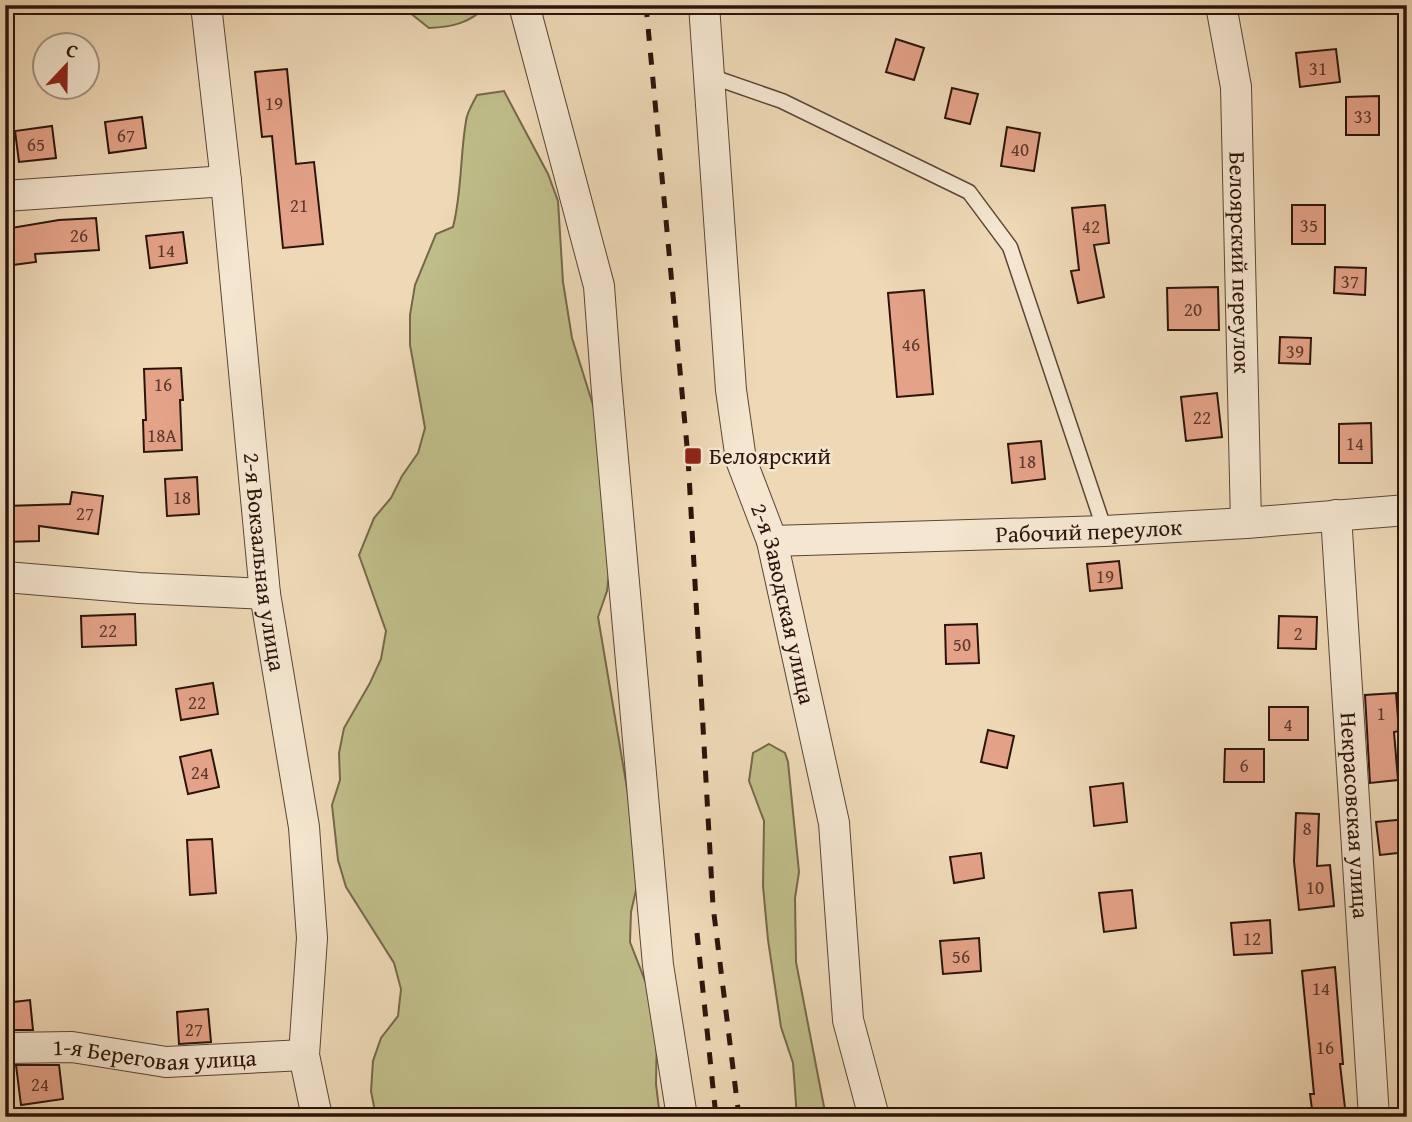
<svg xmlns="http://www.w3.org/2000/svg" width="1412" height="1122" viewBox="0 0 1412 1122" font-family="'Gentium Book Plus',serif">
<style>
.green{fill:#bfbd89;stroke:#76684a;stroke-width:2}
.building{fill:#e4a288;stroke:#2c140c;stroke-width:2}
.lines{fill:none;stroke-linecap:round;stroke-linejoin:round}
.service-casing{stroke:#5c4536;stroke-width:17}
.minor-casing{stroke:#5c4536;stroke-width:32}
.service{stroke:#f4e6d0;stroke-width:14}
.minor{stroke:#f4e6d0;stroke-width:30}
.rail{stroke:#2c140c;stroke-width:5;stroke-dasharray:12 12;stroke-linecap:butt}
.poi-dot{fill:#8f2418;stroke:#f4e6d0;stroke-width:2.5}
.labels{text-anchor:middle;stroke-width:5;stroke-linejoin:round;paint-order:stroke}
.number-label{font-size:19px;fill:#5a382b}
.street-label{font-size:23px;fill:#2c140c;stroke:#f4e6d0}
.poi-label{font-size:23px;fill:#2c140c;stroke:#f4e6d0;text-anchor:start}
</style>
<rect width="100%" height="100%" fill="#eed8b6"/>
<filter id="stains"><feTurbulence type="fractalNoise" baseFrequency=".00286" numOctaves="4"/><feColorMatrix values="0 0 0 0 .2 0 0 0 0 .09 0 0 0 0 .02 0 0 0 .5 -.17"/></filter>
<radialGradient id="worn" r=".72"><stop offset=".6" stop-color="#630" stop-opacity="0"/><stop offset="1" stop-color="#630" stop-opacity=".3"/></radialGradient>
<path class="green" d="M 404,5 L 487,5 C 471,23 452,27 429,28 L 409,12 Z
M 504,91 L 548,174 L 558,201 L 563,282 L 572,338 L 599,424 L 610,564 L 607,591 L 598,617 L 639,859 L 637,886 L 631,912 L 630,942 L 653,1001 L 657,1028 L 656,1084 L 660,1117 L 376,1117 L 371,1091 L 373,1061 L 381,1038 L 398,1016 L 401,989 L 394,963 L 346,887 L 338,860 L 332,805 L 340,780 L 339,753 L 344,728 L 370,683 L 381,659 L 386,631 L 359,555 L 374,518 L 391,498 L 402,476 L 418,453 L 425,428 L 410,345 L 410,315 L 415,285 L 436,234 L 453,227 C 462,192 460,156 466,121 C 467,112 473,103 477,95 Z
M 769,744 L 785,753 L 788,762 L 799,872 L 795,898 L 796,962 L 826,1117 L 797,1117 L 793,1063 L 781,1027 L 768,940 L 763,886 L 764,821 L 749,781 L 753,753 Z"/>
<path class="building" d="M 896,39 L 924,48 L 914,80 L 886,72 Z
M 1336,49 L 1340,82 L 1300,87 L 1296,53 Z
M 287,69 L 296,164 L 314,162 L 323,244 L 283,248 L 272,136 L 262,137 L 255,72 Z
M 952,88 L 978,94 L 970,124 L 945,118 Z
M 1379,96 L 1379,135 L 1346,135 L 1346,97 Z
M 142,117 L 146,148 L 109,153 L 105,122 Z
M 52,126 L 56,158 L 19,162 L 15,131 Z
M 1007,127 L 1040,133 L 1034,171 L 1001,166 Z
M 1105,205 L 1109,243 L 1094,245 L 1104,297 L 1078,303 L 1071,271 L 1079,270 L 1072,208 Z
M 1292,205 L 1325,205 L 1325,244 L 1292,244 Z
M 96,218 L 99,250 L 35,254 L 36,262 L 5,266 L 5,229 L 59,220 Z
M 183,232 L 187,263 L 150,268 L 146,236 Z
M 1335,267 L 1366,268 L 1365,295 L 1334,293 Z
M 1218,287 L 1219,330 L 1168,330 L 1167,288 Z
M 924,290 L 933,394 L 897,397 L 888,293 Z
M 1280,337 L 1311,338 L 1310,364 L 1279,363 Z
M 181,368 L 183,400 L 180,400 L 182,450 L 144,452 L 143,420 L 146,420 L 144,369 Z
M 1217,393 L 1222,437 L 1186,441 L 1181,397 Z
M 1371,423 L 1372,463 L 1339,463 L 1339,424 Z
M 1041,441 L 1045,479 L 1012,483 L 1008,444 Z
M 197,477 L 199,514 L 167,516 L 165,479 Z
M 72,492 L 103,496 L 98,534 L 39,526 L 39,541 L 5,542 L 5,506 L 70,504 Z
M 1119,561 L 1122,588 L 1090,591 L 1087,564 Z
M 135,614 L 136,645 L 82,647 L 81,616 Z
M 1279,616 L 1317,617 L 1316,649 L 1278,648 Z
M 977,624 L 979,663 L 946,664 L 945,625 Z
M 213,683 L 218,714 L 181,720 L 176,689 Z
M 1396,693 L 1399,731 L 1394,732 L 1398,780 L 1370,783 L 1365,695 Z
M 1269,707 L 1308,707 L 1308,740 L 1269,740 Z
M 988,730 L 1014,736 L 1007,768 L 981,762 Z
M 1225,749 L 1264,749 L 1264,782 L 1224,782 Z
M 211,750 L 219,787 L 188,794 L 180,757 Z
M 1123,783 L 1127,822 L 1094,826 L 1090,787 Z
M 1296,813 L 1319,814 L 1317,866 L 1330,865 L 1334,906 L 1299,910 L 1294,861 Z
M 1407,819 L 1407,852 L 1380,855 L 1376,822 Z
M 212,839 L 216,893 L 190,895 L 187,840 Z
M 981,853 L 984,878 L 954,883 L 950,857 Z
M 1132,890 L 1136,928 L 1104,932 L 1099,893 Z
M 1270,920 L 1272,953 L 1234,955 L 1231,923 Z
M 979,938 L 981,971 L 943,974 L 940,941 Z
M 1335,967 L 1343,1064 L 1340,1064 L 1346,1117 L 1313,1117 L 1310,1094 L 1314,1094 L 1302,971 Z
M 30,1000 L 33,1030 L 5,1030 L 5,1003 Z
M 208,1009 L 211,1042 L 179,1044 L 177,1012 Z
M 16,1065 L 59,1065 L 63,1099 L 21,1105 Z"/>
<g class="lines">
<g class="service-casing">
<path id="service" d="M 710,76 L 782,101 L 969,192 L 1010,247 L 1105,531"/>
</g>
<g class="minor-casing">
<g id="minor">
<path id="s1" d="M 206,5 L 226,181 L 265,594 L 304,827 L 312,938 L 304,1055 L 317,1117"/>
<path d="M 524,5 L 599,286 L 606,380 L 658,965 L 682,1117"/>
<path id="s2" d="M 704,5 L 731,390 L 741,460 L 772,541 L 834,823 L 848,1020 L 874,1117"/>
<path id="s3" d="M 1221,5 L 1236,87 L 1246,523"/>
<path d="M 5,196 L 226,181"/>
<path id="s4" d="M 1336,515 L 1374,1117"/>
<path id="s5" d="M 772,541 L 1105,531 L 1246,523 L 1407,510"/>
<path d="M 5,577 L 139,588 L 265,594"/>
<path id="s6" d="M 5,1048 L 72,1047 L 166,1062 L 304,1055"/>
</g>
</g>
<use href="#service" class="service"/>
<use href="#minor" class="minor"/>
<path class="rail" d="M 646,5 L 688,457 L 713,906 L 739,1117
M 697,933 L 716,1117"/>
</g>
<rect class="poi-dot" x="684" y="447" width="18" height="18" rx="3.5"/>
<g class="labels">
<g class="number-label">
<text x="1318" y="75">31</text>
<text x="274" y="110">19</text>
<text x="1363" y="123">33</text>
<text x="126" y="142">67</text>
<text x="36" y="151">65</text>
<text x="1020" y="156">40</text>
<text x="299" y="212">21</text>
<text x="1309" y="232">35</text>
<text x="1091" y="233">42</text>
<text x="79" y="242">26</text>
<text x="166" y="257">14</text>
<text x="1350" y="288">37</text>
<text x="1193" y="316">20</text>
<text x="911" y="351">46</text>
<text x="1295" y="358">39</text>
<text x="163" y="391">16</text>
<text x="1202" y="424">22</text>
<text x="162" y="442">18А</text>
<text x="1355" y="450">14</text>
<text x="1027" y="468">18</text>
<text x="182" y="504">18</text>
<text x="85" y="520">27</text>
<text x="1105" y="583">19</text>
<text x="108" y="637">22</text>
<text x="1298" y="640">2</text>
<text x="962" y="651">50</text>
<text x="197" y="709">22</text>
<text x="1381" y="720">1</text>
<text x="1288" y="731">4</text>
<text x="1244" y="772">6</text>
<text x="200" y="779">24</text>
<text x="1307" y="835">8</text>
<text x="1315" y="894">10</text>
<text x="1252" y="945">12</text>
<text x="961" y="963">56</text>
<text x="1321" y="995">14</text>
<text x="194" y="1036">27</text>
<text x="1325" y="1054">16</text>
<text x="40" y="1091">24</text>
</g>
<g class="street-label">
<text dy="8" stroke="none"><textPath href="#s3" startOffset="259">Белоярский переулок</textPath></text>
<text dy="8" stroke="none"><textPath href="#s5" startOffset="317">Рабочий переулок</textPath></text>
<text dy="8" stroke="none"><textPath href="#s1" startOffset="560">2-я Вокзальная улица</textPath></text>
<text dy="8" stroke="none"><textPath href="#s2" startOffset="607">2-я Заводская улица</textPath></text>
<text dy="8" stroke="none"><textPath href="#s4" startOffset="301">Некрасовская улица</textPath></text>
<text dy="8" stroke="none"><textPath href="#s6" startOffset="150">1-я Береговая улица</textPath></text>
</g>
<g class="poi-label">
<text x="709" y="464">Белоярский</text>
</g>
</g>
<rect width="1412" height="1122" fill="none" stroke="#eed8b6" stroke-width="28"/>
<rect x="7" y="7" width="1398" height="1108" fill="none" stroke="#2c140c" stroke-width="3.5"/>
<rect x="14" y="14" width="1384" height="1094" fill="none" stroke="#2c140c" stroke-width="2"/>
<g transform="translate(66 66) rotate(22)"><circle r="33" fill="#f4e6d0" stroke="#a49282" stroke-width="2"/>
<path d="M0-5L12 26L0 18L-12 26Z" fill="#8f2418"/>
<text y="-10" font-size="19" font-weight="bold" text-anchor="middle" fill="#2c140c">С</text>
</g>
<rect width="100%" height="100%" filter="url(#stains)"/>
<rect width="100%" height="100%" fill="url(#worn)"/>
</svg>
